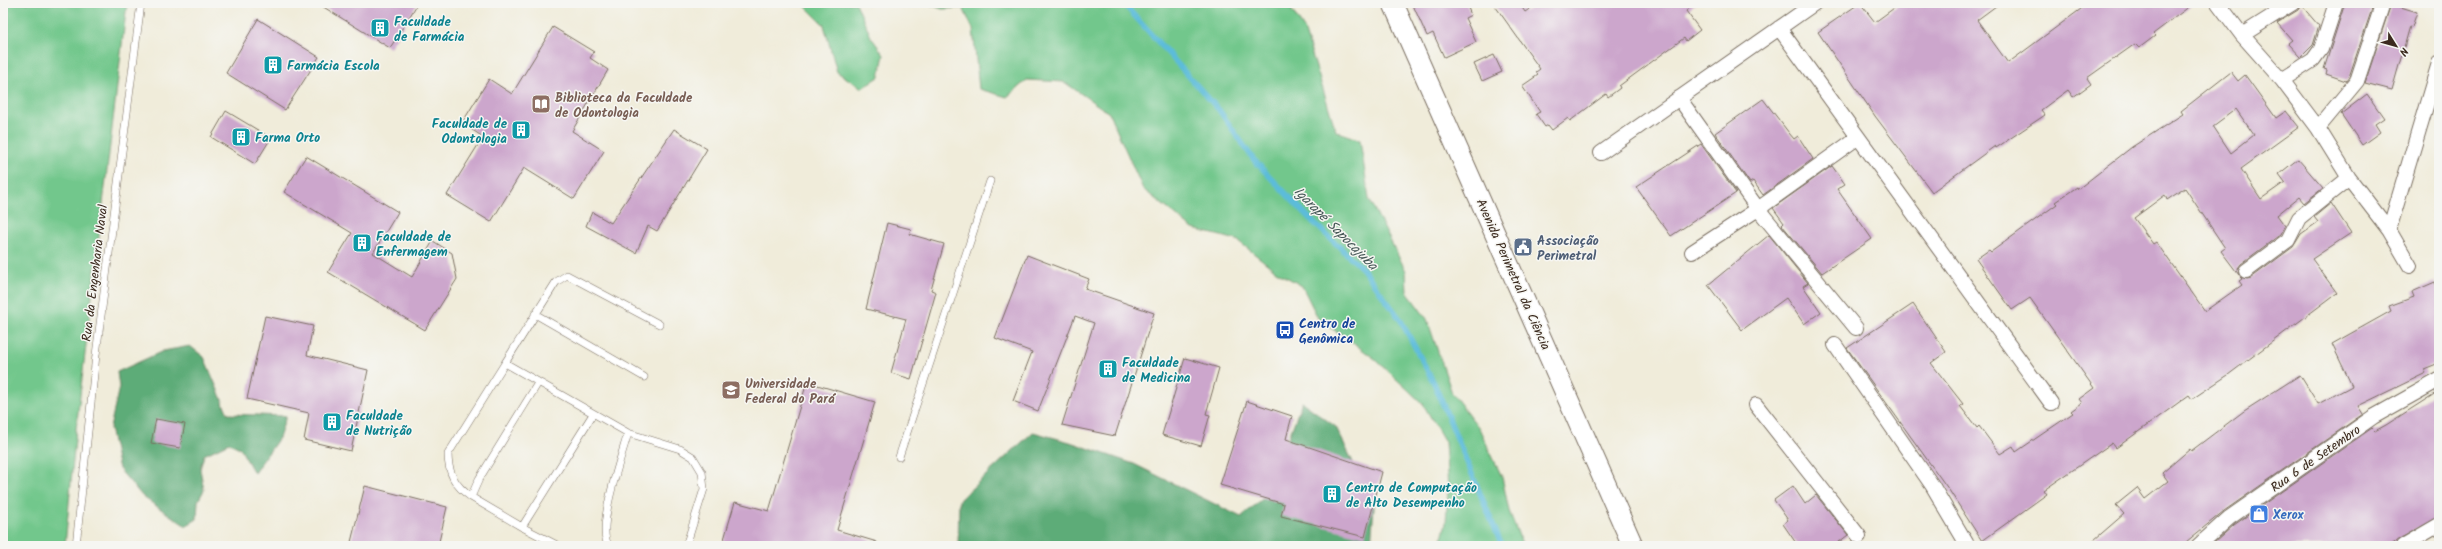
<svg xmlns="http://www.w3.org/2000/svg" width="2442" height="549" viewBox="0 0 2442 549" font-family="Kalam,sans-serif">
<style>
.green{fill:#72c78c;stroke:#567855}
.forest{fill:#5dac78;stroke:#4c6b4b}
.lines{fill:none;stroke-linecap:round;stroke-linejoin:round}
.stream{stroke:#5cbcda;stroke-width:5.5}
.building{fill:#cca6cc;fill-rule:evenodd}
.lane-casing{stroke:#7a6e60;stroke-width:8}
.street-casing{stroke:#7a6e60;stroke-width:16}
.secondary-casing{stroke:#7a6e60;stroke-width:22}
.lane{stroke:#fff;stroke-width:7}
.street{stroke:#fff;stroke-width:14}
.secondary{stroke:#fff;stroke-width:20}
.labels{text-anchor:middle;stroke-width:3;stroke-linejoin:round;paint-order:stroke}
.culture-label{font-size:13px;font-weight:bold;fill:#0d838f;stroke:#f6f6f2;text-anchor:start}
.education-label{font-size:13px;font-weight:bold;fill:#785e54;stroke:#f6f6f2;text-anchor:start}
.service-label{font-size:13px;font-weight:bold;fill:#4e5e75;stroke:#f6f6f2;text-anchor:start}
.street-label{font-size:13px;fill:#3b2a1e;stroke:#f6f6f2}
.transit-label{font-size:13px;font-weight:bold;fill:#164399;stroke:#f6f6f2;text-anchor:start}
.shop-label{font-size:13px;font-weight:bold;fill:#366cbe;stroke:#f6f6f2;text-anchor:start}
.water-label{font-size:14px;font-style:italic;fill:#455656;stroke:#f6f6f2}
</style>
<rect width="100%" height="100%" fill="#f6f6f2"/>
<filter id="ink" filterUnits="userSpaceOnUse"><feTurbulence type="fractalNoise" baseFrequency=".025" numOctaves="2"/><feDisplacementMap in="SourceGraphic" scale="8" xChannelSelector="R" yChannelSelector="G"/><feConvolveMatrix kernelMatrix="1 2 1 2 8 2 1 2 1" color-interpolation-filters="sRGB"/></filter>
<filter id="wash" filterUnits="userSpaceOnUse"><feTurbulence type="fractalNoise" baseFrequency=".012" numOctaves="4" result="noise"/><feDisplacementMap in="SourceGraphic" scale="16" xChannelSelector="R" yChannelSelector="G"/><feGaussianBlur stdDeviation="0.9" result="paint"/><feColorMatrix in="noise" values="0 0 0 0 0 0 0 0 0 0 0 0 0 0 0 0 0 1.4 0 .05"/><feComposite in="paint" operator="in"/></filter>
<g filter="url(#wash)">
<rect width="100%" height="100%" fill="#f0ecda"/>
<path class="green" d="M 3,3 L 127,3 L 76,429 L 65,546 L 3,546 Z
M 802,3 L 856,3 L 871,37 L 884,55 L 879,77 L 862,88 L 837,72 L 824,25 Z
M 926,3 L 1287,3 L 1304,29 L 1336,131 L 1360,140 L 1369,199 L 1406,271 L 1407,292 L 1427,319 L 1452,393 L 1479,428 L 1502,477 L 1509,511 L 1523,546 L 1440,546 L 1446,523 L 1448,489 L 1445,442 L 1423,404 L 1375,359 L 1341,334 L 1320,322 L 1302,286 L 1276,271 L 1237,240 L 1193,229 L 1143,189 L 1109,113 L 1064,82 L 1027,80 L 1007,97 L 979,89 L 973,29 L 963,8 L 942,9 Z"/>
<path class="forest" d="M 190,346 L 204,357 L 228,414 L 286,416 L 279,438 L 254,473 L 240,448 L 229,443 L 204,455 L 200,469 L 204,490 L 198,501 L 197,519 L 186,526 L 143,497 L 119,469 L 110,428 L 119,387 L 117,372 L 163,351 Z
M 1302,402 L 1336,427 L 1374,506 L 1371,546 L 958,546 L 959,500 L 1033,432 L 1070,442 L 1134,464 L 1241,517 L 1267,495 Z"/>
<g class="lines">
<path class="stream" d="M 1123,3 L 1219,110 L 1254,160 L 1313,222 L 1363,269 L 1400,319 L 1434,383 L 1502,546"/>
</g>
<g id="blocks">
<path class="building" d="M 317,3 L 418,3 L 390,48 Z
M 1412,3 L 1466,3 L 1471,15 L 1465,18 L 1476,42 L 1444,57 L 1433,33 L 1427,36 Z
M 1493,3 L 1519,3 L 1525,12 L 1538,3 L 1696,3 L 1686,11 L 1700,30 L 1686,41 L 1684,38 L 1619,86 L 1620,88 L 1608,97 L 1606,94 L 1570,121 L 1568,118 L 1552,130 L 1548,125 L 1545,127 L 1536,114 L 1540,112 L 1522,86 L 1538,75 L 1536,72 L 1540,69 Z
M 1860,3 L 1875,22 L 1901,3 L 2000,3 L 1977,20 L 2008,63 L 2089,3 L 2194,3 L 2153,34 L 2155,36 L 2139,48 L 2135,44 L 2087,78 L 2091,84 L 2073,97 L 2068,90 L 2041,110 L 2045,115 L 1996,148 L 1995,146 L 1932,192 L 1875,116 L 1818,32 Z
M 2345,3 L 2374,3 L 2349,77 L 2346,81 L 2326,74 L 2327,70 L 2324,69 Z
M 2391,4 L 2417,12 L 2412,27 L 2410,26 L 2392,90 L 2365,83 Z
M 2301,5 L 2319,26 L 2313,45 L 2301,57 L 2288,43 L 2292,40 L 2277,23 L 2298,10 Z
M 258,19 L 319,57 L 285,110 L 226,73 Z
M 553,27 L 594,52 L 590,58 L 608,70 L 572,131 L 604,151 L 574,199 L 524,168 L 491,222 L 447,195 L 483,137 L 462,123 L 489,79 L 512,94 Z
M 1494,55 L 1502,72 L 1482,81 L 1474,64 Z
M 2231,72 L 2238,81 L 2245,75 L 2276,118 L 2286,111 L 2299,127 L 2241,169 L 2261,199 L 2285,182 L 2279,174 L 2298,159 L 2323,188 L 2304,203 L 2299,197 L 2277,215 L 2285,226 L 2281,234 L 2241,264 L 2238,268 L 2239,275 L 2221,251 L 2225,248 L 2185,188 L 2167,200 L 2165,195 L 2134,218 L 2153,244 L 2156,242 L 2205,311 L 2242,285 L 2239,281 L 2242,279 L 2240,277 L 2247,279 L 2251,278 L 2293,247 L 2301,234 L 2318,222 L 2314,217 L 2331,203 L 2351,233 L 2312,259 L 2337,293 L 2228,375 L 2192,399 L 2189,395 L 2116,448 L 2112,443 L 2044,490 L 2047,494 L 1982,541 L 1949,490 L 1847,348 L 1913,304 L 1946,352 L 1931,363 L 1963,404 L 1960,406 L 1977,428 L 1979,426 L 2000,454 L 2013,446 L 2016,452 L 2073,413 L 2071,411 L 2082,403 L 2079,399 L 2094,388 L 2030,298 L 2012,310 L 1976,259 L 1989,250 L 1991,252 L 2057,204 L 2055,202 L 2077,187 L 2078,189 L 2132,147 L 2183,114 L 2181,111 ZM 2236,109 L 2254,135 L 2231,153 L 2213,126 Z
M 2367,94 L 2384,118 L 2375,124 L 2380,132 L 2362,145 L 2341,114 Z
M 1763,99 L 1789,133 L 1794,139 L 1798,136 L 1813,159 L 1763,195 L 1753,181 L 1750,183 L 1715,133 Z
M 226,111 L 271,138 L 255,164 L 211,137 Z
M 674,129 L 707,149 L 657,231 L 648,226 L 636,253 L 586,226 L 592,212 L 611,223 Z
M 1701,144 L 1736,193 L 1671,236 L 1636,187 Z
M 306,156 L 398,212 L 373,253 L 412,277 L 433,241 L 452,253 L 457,279 L 425,330 L 328,272 L 352,233 L 284,192 Z
M 1832,166 L 1845,184 L 1837,189 L 1872,239 L 1822,273 L 1782,225 L 1784,223 L 1773,208 Z
M 887,223 L 911,229 L 909,234 L 944,244 L 931,290 L 936,292 L 911,379 L 891,373 L 906,319 L 866,309 Z
M 1769,235 L 1808,283 L 1803,286 L 1821,312 L 1804,324 L 1786,298 L 1742,330 L 1708,285 Z
M 1027,255 L 1089,279 L 1085,289 L 1154,313 L 1115,436 L 1062,425 L 1094,323 L 1075,316 L 1038,411 L 1013,401 L 1032,352 L 995,338 Z
M 2435,282 L 2439,292 L 2439,363 L 2424,369 L 2426,373 L 2358,406 L 2363,414 L 2224,511 L 2181,546 L 2087,546 L 2124,514 L 2116,505 L 2137,488 L 2145,499 L 2168,481 L 2162,473 L 2190,449 L 2191,451 L 2244,411 L 2300,375 L 2318,404 L 2352,386 L 2332,344 L 2391,311 L 2389,306 L 2414,297 L 2412,292 Z
M 265,316 L 313,326 L 307,355 L 368,370 L 351,451 L 304,440 L 309,413 L 247,399 Z
M 1185,358 L 1219,368 L 1206,414 L 1210,415 L 1201,446 L 1162,435 Z
M 807,382 L 875,402 L 837,530 L 877,542 L 876,546 L 722,546 L 735,502 L 769,511 Z
M 2439,391 L 2439,517 L 2399,539 L 2390,546 L 2218,546 L 2214,543 L 2234,525 L 2372,428 L 2375,431 L 2386,425 Z
M 1247,401 L 1292,416 L 1286,439 L 1382,472 L 1365,537 L 1281,516 L 1284,504 L 1220,485 Z
M 156,419 L 185,424 L 180,448 L 151,443 Z
M 365,486 L 447,507 L 438,546 L 350,546 Z
M 1793,486 L 1805,504 L 1816,495 L 1848,535 L 1834,546 L 1798,546 L 1783,524 L 1788,520 L 1774,500 Z"/>
</g>
</g>
<g filter="url(#ink)">
<use href="#blocks" fill-opacity="0" stroke="#7a6e60" stroke-width="1"/>
<g class="lines">
<g class="lane-casing">
<path id="lane" d="M 535,314 L 644,377
M 659,324 L 567,275 L 556,282 L 505,363 L 628,433 L 680,449 L 693,457 L 702,472 L 704,489 L 686,546
M 899,457 L 990,181
M 471,497 C 455,486 448,473 448,454 L 505,363
M 522,527 L 471,497 L 479,479 L 538,383
M 76,546 L 96,355 L 141,3
M 559,546 L 522,527 L 593,414
M 609,546 C 595,530 622,455 628,433"/>
</g>
<g class="street-casing">
<path id="street" d="M 2218,3 L 2242,35 L 2282,80 L 2318,128 L 2349,178 L 2389,230 L 2410,266
M 1779,28 L 2051,403
M 2242,35 L 2293,3
M 2282,80 L 2313,60 L 2321,49 L 2336,3
M 1679,98 L 1758,209 L 1856,328
M 2318,128 L 2357,81 L 2383,3
M 1601,153 L 1815,3
M 2389,230 L 2439,63
M 1692,252 L 1758,209 L 1857,138
M 2246,271 L 2288,240 L 2299,218 L 2349,178
M 1835,345 L 1932,485 L 1968,546
M 1756,405 L 1859,536
M 2198,546 L 2229,518 L 2373,417 L 2439,380
M 2403,546 L 2439,525"/>
</g>
<g class="secondary-casing">
<path id="secondary" d="M 1393,3 L 1633,546"/>
</g>
<use href="#lane" class="lane"/>
<use href="#street" class="street"/>
<use href="#secondary" class="secondary"/>
</g>
</g>
<defs>
<g id="building-square" transform="scale(1)"><rect x="-9" y="-9" width="18" height="18" rx="4" fill="#0f9aa8" stroke="#f6f6f2"/><path d="M-4-6H4V6H1V3H-1V6H-4ZM-2.5-4.3h1.7v1.8h-1.7ZM.8-4.3h1.7v1.8H.8ZM-2.5-1h1.7V.8h-1.7ZM.8-1h1.7V.8H.8Z" fill="#fff"/></g>
<g id="library-square" transform="scale(1)"><rect x="-9" y="-9" width="18" height="18" rx="4" fill="#8d6e63" stroke="#f6f6f2"/><path d="M-6-4Q-3-5.5-.7-3.5V5Q-3 3-6 4ZM6-4Q3-5.5 .7-3.5V5Q3 3 6 4Z" fill="#fff"/></g>
<g id="civic-square" transform="scale(1)"><rect x="-9" y="-9" width="18" height="18" rx="4" fill="#5c6f8a" stroke="#f6f6f2"/><path d="M-.6-6.5H3V-4.5H.6V-3L4-1V1h2V6H-6V1h2V-1L-.6-3ZM-1.2 2.5V6h2.4V2.5Z" fill="#fff"/></g>
<g id="bus-square" transform="scale(1)"><rect x="-9" y="-9" width="18" height="18" rx="4" fill="#1a4fb4" stroke="#f6f6f2"/><path d="M-5-6H5V4H4V6H2V4H-2V6H-4V4H-5ZM-3.5-4V0h7V-4ZM-3.5 1.2v1.5H-2V1.2ZM2 1.2v1.5H3.5V1.2Z" fill="#fff"/></g>
<g id="university-square" transform="scale(1)"><rect x="-9" y="-9" width="18" height="18" rx="4" fill="#8d6e63" stroke="#f6f6f2"/><path d="M0-5L7-2L0 1L-7-2ZM-4 1L0 2.5L4 1V4Q0 6-4 4Z" fill="#fff"/></g>
<g id="shop-square" transform="scale(1)"><rect x="-9" y="-9" width="18" height="18" rx="4" fill="#3f7fe0" stroke="#f6f6f2"/><path d="M-5-2.5h2.3a2.7 3.5 0 0 1 5.4 0H5L5.5 6h-11ZM-1.5-2.5h3a1.5 2.3 0 0 0-3 0Z" fill="#fff"/></g>
</defs>
<g fill-rule="evenodd">
<use href="#building-square" x="380" y="28"/>
<use href="#building-square" x="273" y="65"/>
<use href="#library-square" x="541" y="104"/>
<use href="#building-square" x="521" y="130"/>
<use href="#building-square" x="241" y="137"/>
<use href="#building-square" x="362" y="243"/>
<use href="#civic-square" x="1523" y="247"/>
<use href="#bus-square" x="1285" y="330"/>
<use href="#building-square" x="1108" y="369"/>
<use href="#university-square" x="731" y="390"/>
<use href="#building-square" x="332" y="422"/>
<use href="#building-square" x="1332" y="494"/>
<use href="#shop-square" x="2259" y="514"/>
</g>
<g class="labels">
<g class="culture-label">
<text x="394" y="26">Faculdade<tspan x="394" dy="15">de Farmácia</tspan></text>
<text x="287" y="70">Farmácia Escola</text>
<text x="507" y="128" text-anchor="end">Faculdade de<tspan x="507" dy="15">Odontologia</tspan></text>
<text x="255" y="142">Farma Orto</text>
<text x="376" y="241">Faculdade de<tspan x="376" dy="15">Enfermagem</tspan></text>
<text x="1122" y="367">Faculdade<tspan x="1122" dy="15">de Medicina</tspan></text>
<text x="346" y="420">Faculdade<tspan x="346" dy="15">de Nutrição</tspan></text>
<text x="1346" y="492">Centro de Computação<tspan x="1346" dy="15">de Alto Desempenho</tspan></text>
</g>
<g class="education-label">
<text x="555" y="102">Biblioteca da Faculdade<tspan x="555" dy="15">de Odontologia</tspan></text>
<text x="745" y="388">Universidade<tspan x="745" dy="15">Federal do Pará</tspan></text>
</g>
<g class="service-label">
<text x="1537" y="245">Associação<tspan x="1537" dy="15">Perimetral</tspan></text>
</g>
<g class="street-label">
<text transform="translate(94 273) rotate(-83)" y="5">Rua da Engenharia Naval</text>
<text transform="translate(1514 274) rotate(66)" y="5">Avenida Perimetral da Ciência</text>
<text transform="translate(2315 458) rotate(-35)" y="5">Rua 6 de Setembro</text>
</g>
<g class="transit-label">
<text x="1299" y="328">Centro de<tspan x="1299" dy="15">Genômica</tspan></text>
</g>
<g class="shop-label">
<text x="2273" y="519">Xerox</text>
</g>
<g class="water-label">
<text transform="translate(1336 228) rotate(45)" y="5">Igarapé Sapocajuba</text>
</g>
</g>
<rect width="2442" height="549" fill="none" stroke="#f6f6f2" stroke-width="16"/>
<g transform="translate(2396 46) rotate(127)" stroke="#f6f6f2" stroke-width="3" paint-order="stroke">
<path d="M0-3L7 15L0 10L-7 15Z" fill="#3b2a1e"/>
<text y="-6" font-size="11" font-weight="bold" text-anchor="middle" fill="#3b2a1e">N</text>
</g>
</svg>
